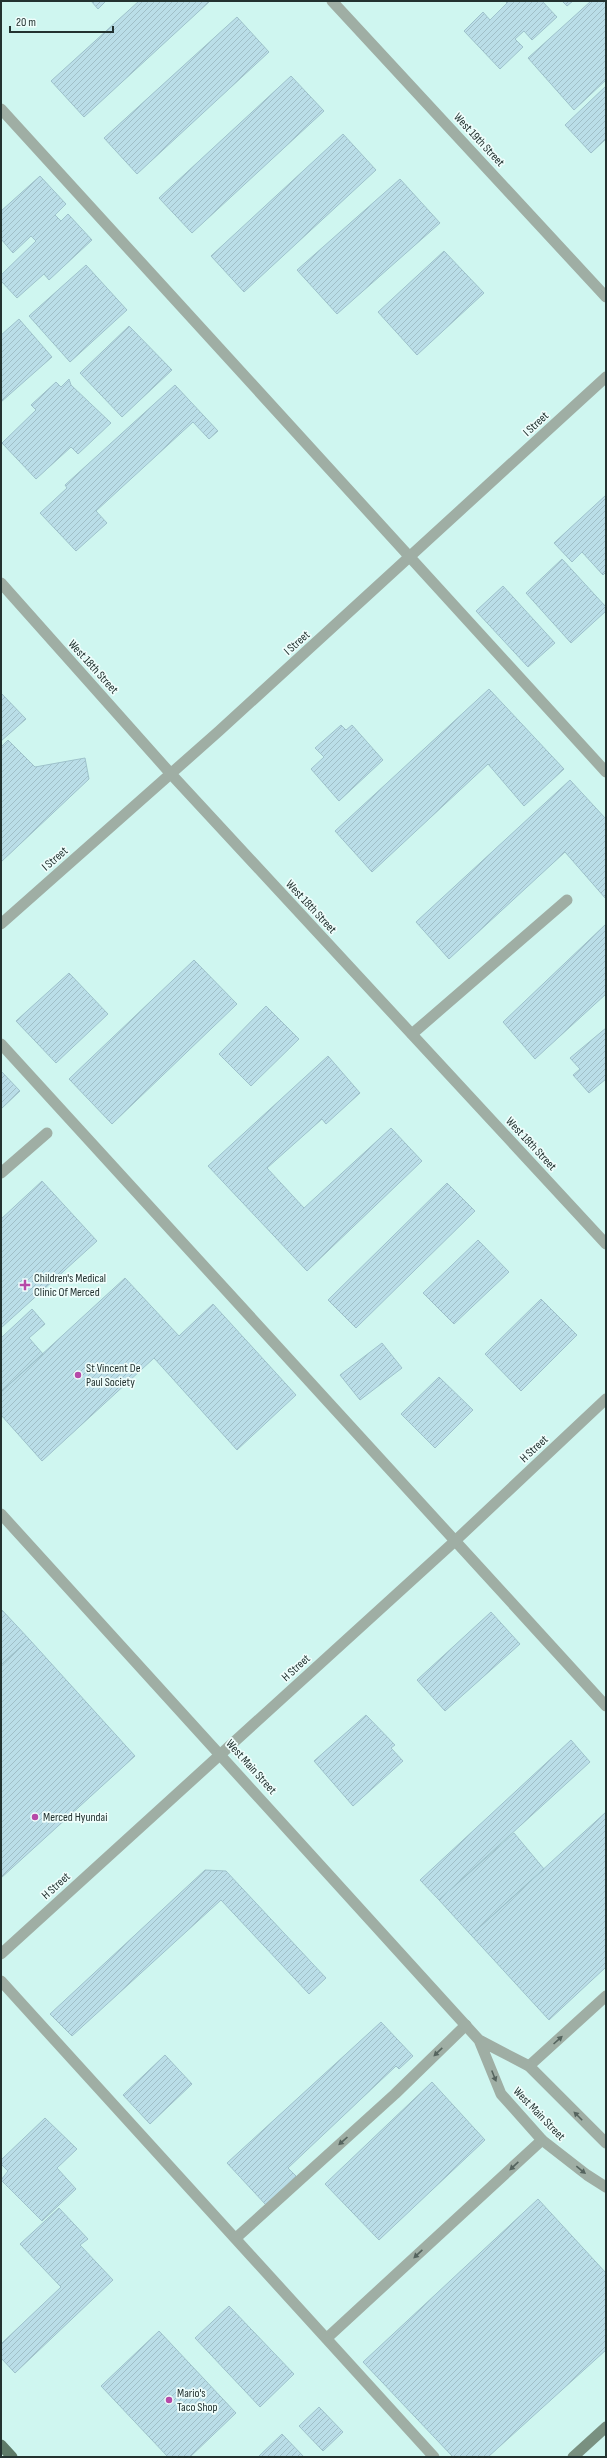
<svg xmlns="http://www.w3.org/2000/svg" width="607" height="2458" font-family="'Sofia Sans Condensed',sans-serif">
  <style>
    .building { fill: url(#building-hatch); stroke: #9ec2cb }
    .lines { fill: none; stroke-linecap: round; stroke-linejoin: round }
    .service { stroke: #9faea4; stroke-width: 11 }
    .minor { stroke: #9faea4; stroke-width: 11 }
    .tertiary { stroke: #9faea4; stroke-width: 11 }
    .secondary { stroke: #799080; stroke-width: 11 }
    .primary { stroke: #5e7a68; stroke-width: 11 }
    .oneway { fill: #55645e }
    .poi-dot { fill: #b649a8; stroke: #eefdfb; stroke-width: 1.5 }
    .labels { text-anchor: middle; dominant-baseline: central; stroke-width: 3.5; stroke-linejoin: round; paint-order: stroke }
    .street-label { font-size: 12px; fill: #233230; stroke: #eefdfb }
    .poi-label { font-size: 12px; fill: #233230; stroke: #eefdfb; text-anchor: start }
  </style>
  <defs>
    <pattern id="building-hatch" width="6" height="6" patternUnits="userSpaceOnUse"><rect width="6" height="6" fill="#badee8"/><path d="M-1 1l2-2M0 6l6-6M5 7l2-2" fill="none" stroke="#a0bfc7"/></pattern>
  </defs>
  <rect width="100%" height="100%" fill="#cff6f0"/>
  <!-- building -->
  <path class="building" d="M91,1H106L98,9Z
    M139,1H210L84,117L51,81Z
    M505,1H542L557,17L532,40L524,31L515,39L523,47L500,69L464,31L483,12L490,20L507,3Z
    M562,1H573L567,6Z
    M591,1H606V80L574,110L528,58Z
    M237,17L269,52L137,174L104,138Z
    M291,76L324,111L192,233L159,198Z
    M606,86V139L591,153L565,125Z
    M343,134L376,170L244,292L211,256Z
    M40,176L66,204L55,215L61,221L68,214L92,240L49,280L44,274L17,298L1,281V275L36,241L31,236L13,253L1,239V211Z
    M400,179L440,223L337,314L297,270Z
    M444,251L484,293L417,355L378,312Z
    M86,265L127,310L70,362L29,316Z
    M19,319L52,357L1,402V335Z
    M129,326L172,370L122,417L80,373Z
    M69,379L71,385L111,423L78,454L71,447L36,479L2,443L36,410L31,405L56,382L61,387Z
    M175,385L218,431L209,439L193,422L96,511L107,523L76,551L40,513L67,488L65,485Z
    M606,495V572L603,575L582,552L572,562L554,543Z
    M562,559L606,607V611L571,643L526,593Z
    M503,586L555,643L528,667L476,611Z
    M489,689L564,769L524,806L488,764L372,872L335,831Z
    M1,693L26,719L1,741Z
    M341,725L346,730L352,725L383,760L339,801L311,769L324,757L315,748Z
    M8,740L35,767L85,758L89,779L1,862V747Z
    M570,780L606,819V899L565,852L449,959L416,922Z
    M606,924V994L535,1059L503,1022Z
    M194,960L237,1004L112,1124L69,1079Z
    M69,973L108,1014L56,1063L16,1021Z
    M266,1006L299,1039L251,1086L219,1054Z
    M606,1028V1079L589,1093L573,1075L580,1069L570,1058Z
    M328,1056L360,1093L326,1124L322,1119L267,1168L304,1208L391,1128L422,1161L307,1271L208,1166Z
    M1,1071L20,1091L1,1109Z
    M42,1181L97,1241L1,1328V1219Z
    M447,1183L475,1211L356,1328L328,1300Z
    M478,1240L509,1272L454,1324L423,1293Z
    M125,1278L179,1336L213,1304L296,1395L237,1450L154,1358L42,1461L1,1415V1392Z
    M541,1299L577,1335L521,1391L485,1354Z
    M32,1309L45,1324L29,1338L43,1354L1,1392V1338Z
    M382,1343L402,1368L360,1400L340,1375Z
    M439,1377L473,1410L435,1448L401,1414Z
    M1,1609L29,1639L1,1665Z
    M491,1612L520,1644L445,1711L417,1680Z
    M29,1639L135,1756L1,1878V1665Z
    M366,1715L395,1745L391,1748L403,1761L353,1806L314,1761Z
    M571,1740L590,1762L439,1900L420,1880Z
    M606,1812V1967L549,2020L471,1935Z
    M514,1833L544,1869L471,1935L439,1900Z
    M205,1870L226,1871L326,1978L309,1994L221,1900L72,2036L50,2014Z
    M381,2022L413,2056L399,2069L396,2066L288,2168L296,2176L266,2205L227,2163Z
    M165,2055L192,2084L150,2124L123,2095Z
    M432,2082L485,2140L379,2240L325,2184Z
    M45,2118L77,2149L57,2168L76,2189L42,2221L1,2180L8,2171L1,2164V2160Z
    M538,2199L606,2273V2350L488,2457H453L363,2362Z
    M59,2208L88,2239L80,2245L113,2280L15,2373L1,2358V2344L61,2287L20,2244Z
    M229,2306L294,2374L260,2407L195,2338Z
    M159,2331L236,2413L190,2457H168L101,2386Z
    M319,2407L343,2432L323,2451L299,2426Z
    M282,2434L304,2457H258Z"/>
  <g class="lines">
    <!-- service -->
    <path class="service" d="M1,109L606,772
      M412,1034L567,900
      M1,1044L606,1706
      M1,1173L47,1133
      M1,1981L434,2457
      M529,2066L606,1996
      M236,2238L395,2094L466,2025
      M327,2338L542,2140"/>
    <!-- minor -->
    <path class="minor" d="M332,1L606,297
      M1,583L171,774L606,1244
      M1,924L219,731L606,377
      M1,1954L455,1541L606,1399"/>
    <!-- tertiary -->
    <path class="tertiary" d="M1,1514L479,2040L501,2094L542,2140L587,2175L606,2187
      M479,2040L529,2066L606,2143"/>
    <!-- secondary -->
    <path class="secondary" d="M573,2457L606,2427"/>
    <!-- primary -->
    <path class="primary" d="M1,2445L12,2457"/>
  </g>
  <!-- one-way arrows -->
  <defs><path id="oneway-solid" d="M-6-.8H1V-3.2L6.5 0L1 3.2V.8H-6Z"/></defs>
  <g class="oneway">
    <use href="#oneway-solid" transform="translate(558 2040) rotate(-42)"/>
    <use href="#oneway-solid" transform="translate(438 2052) rotate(136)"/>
    <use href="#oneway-solid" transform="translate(494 2076) rotate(68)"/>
    <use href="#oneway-solid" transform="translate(578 2116) rotate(-135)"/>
    <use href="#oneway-solid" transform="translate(343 2141) rotate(138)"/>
    <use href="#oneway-solid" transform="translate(514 2166) rotate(137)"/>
    <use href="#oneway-solid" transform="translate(581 2170) rotate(39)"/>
    <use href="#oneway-solid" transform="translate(418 2254) rotate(137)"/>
  </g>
  <!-- markers -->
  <g class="poi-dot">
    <path d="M23 1279h4v4h4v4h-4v4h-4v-4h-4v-4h4z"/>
    <circle cx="78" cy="1375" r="4"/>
    <circle cx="35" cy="1817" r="4"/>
    <circle cx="169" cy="2400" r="4"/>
  </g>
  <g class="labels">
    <!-- street labels -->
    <g class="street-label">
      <text transform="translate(479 140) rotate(47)">West 19th Street</text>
      <text transform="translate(536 424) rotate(-43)">I Street</text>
      <text transform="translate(297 643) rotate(-42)">I Street</text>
      <text transform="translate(93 667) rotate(48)">West 18th Street</text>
      <text transform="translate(55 859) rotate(-41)">I Street</text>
      <text transform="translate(311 907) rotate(47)">West 18th Street</text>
      <text transform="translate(531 1144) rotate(47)">West 18th Street</text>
      <text transform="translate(534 1449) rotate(-43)">H Street</text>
      <text transform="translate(296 1668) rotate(-42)">H Street</text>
      <text transform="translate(251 1767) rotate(48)">West Main Street</text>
      <text transform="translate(56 1886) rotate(-42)">H Street</text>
      <text transform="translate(539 2114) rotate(46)">West Main Street</text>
    </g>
    <!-- poi labels -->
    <g class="poi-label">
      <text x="34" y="1278">Children's Medical<tspan x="34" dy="14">Clinic Of Merced</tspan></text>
      <text x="86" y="1368">St Vincent De<tspan x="86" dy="14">Paul Society</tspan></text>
      <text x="43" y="1817">Merced Hyundai</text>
      <text x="177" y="2393">Mario's<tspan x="177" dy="14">Taco Shop</tspan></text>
    </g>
  </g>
  <!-- border -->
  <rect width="607" height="2458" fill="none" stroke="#233230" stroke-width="4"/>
  <!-- scale -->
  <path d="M10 26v6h103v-6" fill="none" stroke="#233230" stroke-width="2"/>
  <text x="16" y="26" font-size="12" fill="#233230" stroke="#eefdfb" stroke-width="3" paint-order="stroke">20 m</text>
</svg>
